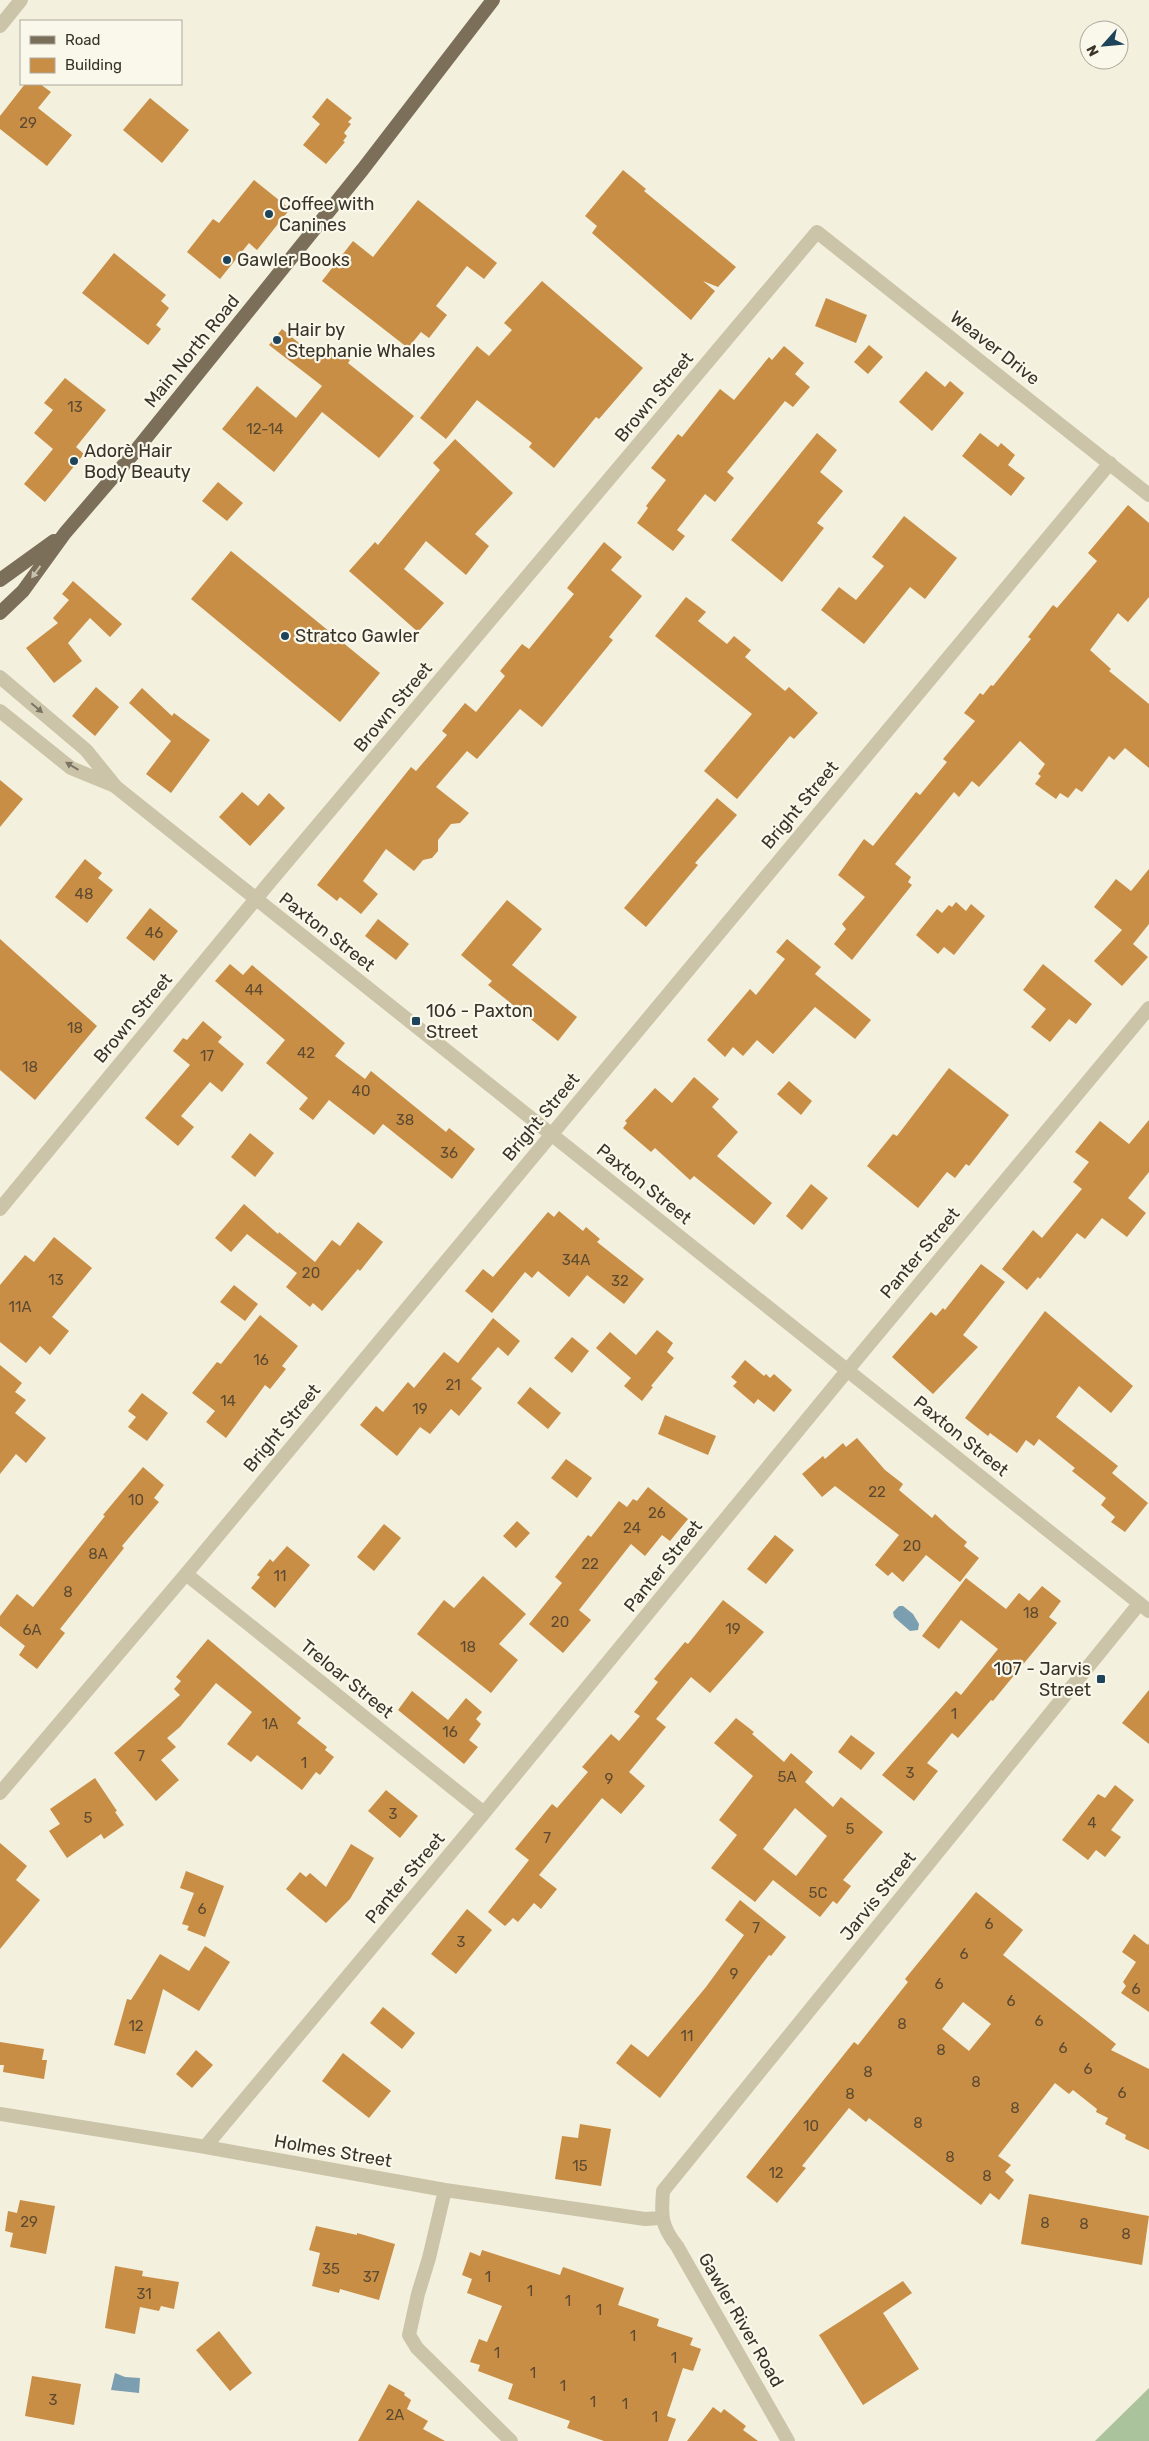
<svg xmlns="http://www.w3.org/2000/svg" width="1149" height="2441" font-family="Rubik,sans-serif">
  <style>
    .green { fill: #aac39d }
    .water { fill: #7c9eb1 }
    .building { fill: #c88e46; fill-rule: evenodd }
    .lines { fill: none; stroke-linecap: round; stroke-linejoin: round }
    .minor { stroke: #ccc4a9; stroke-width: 14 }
    .primary { stroke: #7b6f5a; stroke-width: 14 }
    .oneway { fill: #c7c1b0 }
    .oneway2 { fill: #7b7463 }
    .poi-dot { fill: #1d445b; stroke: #faf8ea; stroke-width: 2 }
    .labels { text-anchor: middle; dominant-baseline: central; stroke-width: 4.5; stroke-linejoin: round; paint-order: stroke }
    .number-label { font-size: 15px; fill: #5d4a30 }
    .poi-label { font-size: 18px; fill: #393329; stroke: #faf8ea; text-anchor: start }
    .street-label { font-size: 18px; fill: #393329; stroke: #faf8ea }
  </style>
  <rect width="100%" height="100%" fill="#f3f0dd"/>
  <!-- green -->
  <path class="green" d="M1149,2388V2441H1095Z"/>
  <!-- water -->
  <path class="water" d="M899,1606H903L913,1614L919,1624L918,1630L910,1631L894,1617L893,1612Z
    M115,2373L125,2377L140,2378L139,2393L111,2390Z"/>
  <!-- building -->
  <path class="building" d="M25,84H40L51,92L38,108L72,135L47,166L0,129V116Z
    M150,98L189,130L162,163L123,130Z
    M327,98L352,118L348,122L351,124L344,133L347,136L343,141L345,142L326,164L303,145L320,124L312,117Z
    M623,170L646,189L644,191L736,267L718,287L703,281L715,291L691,320L592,233L597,226L585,216Z
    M254,180L290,209L257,250L249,243L220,279L187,252L213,219L219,223Z
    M418,200L497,263L484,279L467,266L436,306L447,315L429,338L421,332L408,348L322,281L353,241L373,257Z
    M114,253L166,295L161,301L169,308L156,325L161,329L148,345L82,293Z
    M542,281L643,368L599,419L596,417L554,468L529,447L532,443L477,400L446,439L420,418L477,346L489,356L512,330L504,323Z
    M826,298L867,315L856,343L815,326Z
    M282,329L317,358L329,343L350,360L348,363L414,416L379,458L322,412L274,472L222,429L257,386L296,418L322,386L269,345Z
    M869,345L883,357L868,374L854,362Z
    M784,346L804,363L795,374L810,387L793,407L785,401L727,472L734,478L715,502L705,494L677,530L685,536L673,551L637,523L648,508L646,506L666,480L651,468L678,434L682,437L720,389L734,400L769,357L772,360Z
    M926,371L945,387L950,381L964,393L932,431L899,402Z
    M65,378L106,410L76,447L84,454L45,502L24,484L53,449L34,433L53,410L44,403Z
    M817,433L837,450L820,472L843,491L817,523L824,528L782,582L731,540Z
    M980,433L998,447L1001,443L1015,455L1008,465L1025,478L1011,496L962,456Z
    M455,439L513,493L475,534L489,546L466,575L426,541L404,569L444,603L418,632L349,571L375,542L378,545L440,470L433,463Z
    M218,482L243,503L227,521L202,501Z
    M1128,505L1149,523V597L1128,622L1118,613L1090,650L1111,669L1109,671L1149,704V768L1125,748L1114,760L1109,756L1082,792L1076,788L1068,798L1060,793L1056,799L1035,784L1041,776L1038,774L1045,764L1020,741L979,787L972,781L959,797L954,792L895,864L911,877L908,882L912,885L852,960L834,944L846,929L842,924L865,897L838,875L864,839L873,846L916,792L920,795L947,762L943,759L975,721L964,713L980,693L983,695L991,685L993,686L1031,639L1028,637L1053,605L1057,608L1097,561L1088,553Z
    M904,516L957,558L925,599L910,587L864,644L821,610L839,587L856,600L884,566L872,557Z
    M604,542L622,557L611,570L642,596L609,637L613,640L542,727L520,709L477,759L467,751L436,787L469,813L460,823L451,824L438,840V851L432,858L423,860L414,871L386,849L363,881L378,894L361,914L340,897L337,901L317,885L411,767L416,771L447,735L442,731L465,703L476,712L505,676L500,671L522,644L529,649L574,594L567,588Z
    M231,551L380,673L340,722L191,599Z
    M73,581L122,624L110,637L90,618L68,643L82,661L54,683L26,648L58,623L53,618L69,600L62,594Z
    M686,597L706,612L698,621L727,644L734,636L751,650L745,657L785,691L789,687L818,713L794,739L790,736L737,799L704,771L752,714L655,636Z
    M96,687L119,707L95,736L72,716Z
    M142,688L172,716L174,713L210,740L171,793L146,774L171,741L129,703Z
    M0,780L23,799L0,827Z
    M242,792L258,806L269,793L285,808L250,846L219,817Z
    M717,798L737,815L695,863L698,865L646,927L624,908Z
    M85,859L102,873L98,878L113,890L87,923L55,897Z
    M1149,869V924L1133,944L1148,957L1122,986L1094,961L1122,930L1094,907L1116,879L1131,891Z
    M507,900L542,929L512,965L577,1017L558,1041L488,985L492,981L461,955Z
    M956,902L966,911L971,904L985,916L954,955L944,947L938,954L916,935L937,909L942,913L949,905L952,907Z
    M150,908L178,931L154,961L126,938Z
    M378,919L409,944L396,960L365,936Z
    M0,939L97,1026L35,1100L0,1070Z
    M787,939L821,967L815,974L871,1020L855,1039L815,1007L773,1054L757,1040L743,1056L733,1047L725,1057L707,1040L750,989L756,995L785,959L776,952Z
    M230,964L243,975L252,965L345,1043L335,1056L365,1079L371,1071L446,1132L449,1128L475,1149L452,1179L383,1124L374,1135L329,1100L313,1120L299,1109L308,1098L266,1063L285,1040L215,981Z
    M1043,964L1092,1004L1076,1024L1069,1019L1050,1042L1031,1027L1046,1009L1023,990Z
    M203,1021L222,1037L218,1042L244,1064L222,1092L210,1082L181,1116L194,1127L178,1146L145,1118L190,1065L173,1051L183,1038L187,1040Z
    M949,1068L1009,1115L969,1166L966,1164L955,1178L947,1172L918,1208L867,1166L893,1134L897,1136Z
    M694,1077L719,1099L712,1107L738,1132L717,1156L772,1203L754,1225L694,1176L690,1180L655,1148L651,1152L623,1128L627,1123L625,1121L655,1088L672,1103Z
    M789,1081L812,1101L801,1115L777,1094Z
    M1149,1120V1172L1128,1198L1146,1213L1127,1237L1102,1218L1085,1239L1077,1233L1040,1279L1038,1277L1027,1290L1002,1269L1033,1230L1042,1238L1082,1189L1073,1182L1089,1162L1075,1152L1100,1121L1129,1144Z
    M250,1133L274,1153L255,1177L231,1157Z
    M811,1184L828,1198L802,1230L786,1216Z
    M244,1204L278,1234L279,1232L315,1262L332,1240L340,1246L358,1222L383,1242L360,1271L358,1269L322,1311L313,1303L310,1307L286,1287L297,1273L247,1234L231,1252L215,1238Z
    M559,1211L583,1231L586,1227L600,1239L597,1242L644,1279L624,1304L587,1275L569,1297L538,1271L532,1278L525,1272L492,1313L465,1291L483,1269L493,1277L548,1212L554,1217Z
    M54,1237L92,1268L52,1317L69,1331L50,1355L40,1346L26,1363L0,1342V1285L25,1255L34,1262Z
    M981,1264L1005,1282L963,1335L978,1347L933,1394L892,1357L931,1312L936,1316L943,1308L945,1310Z
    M234,1285L258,1304L245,1321L220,1302Z
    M1045,1311L1133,1386L1111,1413L1079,1386L1056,1417L1118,1466L1112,1473L1148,1503L1125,1532L1111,1522L1115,1517L1101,1505L1106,1498L1072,1471L1075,1468L1039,1439L1034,1446L1026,1440L1017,1453L990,1433L988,1436L965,1418Z
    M260,1315L298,1346L282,1366L286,1369L270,1389L265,1385L226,1438L206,1422L215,1411L192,1393L217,1362L221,1364Z
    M493,1318L520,1341L508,1356L498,1347L471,1379L482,1388L459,1416L451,1409L430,1434L420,1427L397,1456L360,1425L376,1406L383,1412L408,1382L414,1388L444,1352L458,1363Z
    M657,1330L673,1343L667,1352L674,1358L651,1386L653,1387L642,1401L624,1386L631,1378L596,1348L610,1332L636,1355Z
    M572,1337L589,1351L572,1373L554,1358Z
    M745,1360L764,1376L766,1374L770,1378L774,1374L792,1390L774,1412L758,1399L754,1404L733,1386L737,1382L731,1377Z
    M0,1365L22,1383L15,1392L26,1400L15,1413L46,1438L26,1463L16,1454L0,1474Z
    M530,1387L561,1413L548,1429L517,1403Z
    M142,1393L168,1413L147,1441L128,1427L136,1417L128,1411Z
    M665,1415L716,1436L708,1455L658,1434Z
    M857,1438L885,1470L903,1484L899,1490L932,1518L935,1514L949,1527L967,1542L964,1546L979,1558L960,1582L926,1555L903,1582L892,1572L888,1576L875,1565L899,1535L835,1486L822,1497L802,1474L823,1456L825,1459L843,1443L846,1447Z
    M566,1459L592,1478L577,1498L551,1478Z
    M143,1467L164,1485L154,1498L159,1502L122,1546L124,1548L60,1629L65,1633L37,1669L19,1655L25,1646L0,1626V1616L17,1594L33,1607L105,1516L103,1515Z
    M648,1487L688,1519L670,1541L662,1535L645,1556L631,1544L579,1610L591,1620L563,1653L529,1624L562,1583L555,1577L588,1535L591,1537L619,1501L627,1507L633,1499L637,1501Z
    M517,1521L530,1533L516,1548L503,1536Z
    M384,1524L401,1538L374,1571L357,1557Z
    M775,1535L794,1550L766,1584L747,1569Z
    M287,1546L310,1565L275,1608L251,1588L260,1577L257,1575L270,1559L273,1562Z
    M483,1576L526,1614L499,1644L518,1660L491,1693L417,1634L444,1600L454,1608Z
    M966,1578L1006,1609L1019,1593L1029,1601L1042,1586L1061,1601L1049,1617L1057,1623L993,1701L991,1700L958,1738L952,1733L927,1763L938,1771L914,1801L882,1775L956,1691L961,1695L998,1649L961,1620L939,1649L922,1636Z
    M723,1600L764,1632L710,1693L691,1677L656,1719L666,1727L629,1772L645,1786L621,1814L602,1798L539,1875L557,1889L541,1909L534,1903L518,1922L513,1918L505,1926L488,1912L529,1860L515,1849L552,1804L557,1808L588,1772L582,1767L611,1734L619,1741L640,1716L634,1712L658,1682L654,1679L685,1642L688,1644Z
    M208,1639L301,1718L297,1723L327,1747L325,1750L334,1757L320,1775L316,1772L302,1790L257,1755L251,1762L227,1744L252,1712L216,1683L180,1727L167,1738L176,1747L161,1760L179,1780L156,1801L114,1753L180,1695L174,1689L181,1681L176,1677Z
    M1149,1690V1744L1122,1723Z
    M412,1691L448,1720L466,1698L482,1712L476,1719L481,1724L469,1740L478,1747L464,1764L398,1710Z
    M736,1718L754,1732L752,1734L784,1762L791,1753L813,1772L805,1782L833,1807L841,1797L883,1832L843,1880L851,1886L837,1904L833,1901L820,1917L773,1880L755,1902L711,1868L737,1835L719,1820L753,1776L714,1743ZM795,1808L827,1836L796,1876L763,1849Z
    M851,1735L875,1753L861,1770L838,1752Z
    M95,1778L117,1811L115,1812L124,1825L104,1839L101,1834L67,1858L49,1831L60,1824L50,1809Z
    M1115,1785L1134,1800L1111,1830L1121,1837L1105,1857L1096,1850L1088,1860L1062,1840L1098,1794L1105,1798Z
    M386,1790L418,1816L400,1838L368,1811Z
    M0,1843L27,1866L16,1880L40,1900L0,1949Z
    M351,1844L374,1858L350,1899L326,1923L286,1889L300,1872L306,1877L310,1873L326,1887Z
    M186,1871L224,1886L205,1937L187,1930L189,1926L182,1924L194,1893L180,1888Z
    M976,1892L1023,1930L1003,1955L1116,2044L1111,2050L1149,2069V2150L1125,2139L1126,2135L1105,2124L1108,2118L1096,2112L1097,2109L1073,2090L1069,2094L1055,2083L998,2156L1011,2165L1005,2172L1014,2180L999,2200L990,2193L981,2205L869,2118L866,2122L849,2108L802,2166L806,2168L777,2203L746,2177L854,2042L858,2045L908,1982L905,1979ZM963,2002L991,2024L969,2051L942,2029Z
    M740,1900L786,1937L771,1956L769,1955L660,2098L616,2063L631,2044L648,2057L706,1987L744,1935L725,1920Z
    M467,1909L492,1930L456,1974L431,1954Z
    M1134,1934L1148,1945L1149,1943V2012L1121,1993L1126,1986L1123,1982L1136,1962L1122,1952Z
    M205,1946L230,1962L199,2011L163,1989L145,2054L114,2045L127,1999L131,2000L160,1954L189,1971Z
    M383,2007L415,2033L402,2049L370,2023Z
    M0,2042L44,2049L42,2060H47L44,2079L3,2072L4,2065H0Z
    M196,2050L213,2065L192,2088L176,2074Z
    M343,2053L391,2091L369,2118L322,2081Z
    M580,2124L611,2129L601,2186L555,2179L562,2136L578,2138Z
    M1029,2194L1149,2216L1142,2265L1021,2244Z
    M20,2200L55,2206L46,2254L10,2247L13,2233L5,2231L8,2211L17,2213Z
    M316,2226L357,2235V2233L395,2244L379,2300L340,2289L339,2293L312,2286L320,2253L309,2250Z
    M482,2250L560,2275L563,2267L624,2288L618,2305L659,2319L657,2326L693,2338L690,2345L701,2349L693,2371L683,2368L667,2416L676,2419L668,2441H604L567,2428L570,2421L508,2399L513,2384L478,2371L480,2365L470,2362L479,2339L487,2342L502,2306L467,2293L472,2279L462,2275L470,2252L480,2256Z
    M115,2266L143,2271L142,2276L179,2282L174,2309L161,2306L159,2311L140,2307L135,2334L105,2328Z
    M903,2281L912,2293L883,2313L919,2369L863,2405L819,2335Z
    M219,2331L252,2373L230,2391L196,2350Z
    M32,2376L81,2384L74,2425L25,2416Z
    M389,2384L405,2393L404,2395L411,2400L407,2409L428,2421L423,2429L445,2441H358Z
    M713,2407L721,2413L724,2409L746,2426L743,2430L758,2441H687Z"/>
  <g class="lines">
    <!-- minor -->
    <path class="minor" d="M0,26L21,0
      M0,677L86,750L116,787L1149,1611
      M0,711L71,768L115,786
      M0,1209L269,883L817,232L1149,495
      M186,1574L484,1813
      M0,1793L186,1574L1110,463
      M0,2114L200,2146L445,2190L645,2219L661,2218
      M205,2147L484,1813L860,1355L1149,1008
      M445,2190L429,2258L418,2294L409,2335L417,2348L511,2441
      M788,2441L677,2246C661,2226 661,2216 663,2191L1139,1604"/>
    <!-- primary -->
    <path class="primary" d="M0,580L54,541
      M0,613L23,591L65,533L133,454L363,169L493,0"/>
  </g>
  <!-- one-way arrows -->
  <defs><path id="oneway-solid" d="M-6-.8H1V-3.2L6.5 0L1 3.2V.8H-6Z" transform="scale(1.25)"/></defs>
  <use class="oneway" href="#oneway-solid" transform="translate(36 572) rotate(126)"/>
  <g class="oneway2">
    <use href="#oneway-solid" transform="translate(37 708) rotate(40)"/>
    <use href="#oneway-solid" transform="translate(72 766) rotate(-149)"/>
  </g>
  <!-- markers -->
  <g class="poi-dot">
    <circle cx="269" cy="214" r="5"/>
    <circle cx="227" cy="260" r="5"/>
    <circle cx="277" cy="340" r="5"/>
    <circle cx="74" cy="461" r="5"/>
    <circle cx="285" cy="636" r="5"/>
    <rect x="411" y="1016" width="10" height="10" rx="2.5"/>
    <rect x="1096" y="1674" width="10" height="10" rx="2.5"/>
  </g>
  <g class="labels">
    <!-- number labels -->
    <g class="number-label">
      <text x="28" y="123">29</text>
      <text x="75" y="407">13</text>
      <text x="265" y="429">12-14</text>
      <text x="84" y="894">48</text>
      <text x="154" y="933">46</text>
      <text x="254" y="990">44</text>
      <text x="75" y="1028">18</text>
      <text x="306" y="1053">42</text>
      <text x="207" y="1056">17</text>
      <text x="30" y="1067">18</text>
      <text x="361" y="1091">40</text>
      <text x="405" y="1120">38</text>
      <text x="449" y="1153">36</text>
      <text x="576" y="1260">34A</text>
      <text x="311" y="1273">20</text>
      <text x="56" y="1280">13</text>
      <text x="620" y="1281">32</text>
      <text x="20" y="1307">11A</text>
      <text x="261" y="1360">16</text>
      <text x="453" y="1385">21</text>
      <text x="228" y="1401">14</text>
      <text x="420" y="1409">19</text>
      <text x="877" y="1492">22</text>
      <text x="136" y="1500">10</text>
      <text x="657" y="1513">26</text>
      <text x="632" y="1528">24</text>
      <text x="912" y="1546">20</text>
      <text x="98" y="1554">8A</text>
      <text x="590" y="1564">22</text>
      <text x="280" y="1576">11</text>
      <text x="68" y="1592">8</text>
      <text x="1031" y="1613">18</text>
      <text x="560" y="1622">20</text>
      <text x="733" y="1629">19</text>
      <text x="32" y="1630">6A</text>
      <text x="468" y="1647">18</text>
      <text x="954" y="1714">1</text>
      <text x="270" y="1724">1A</text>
      <text x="450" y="1732">16</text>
      <text x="141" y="1756">7</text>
      <text x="304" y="1763">1</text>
      <text x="910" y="1773">3</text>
      <text x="787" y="1777">5A</text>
      <text x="609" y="1779">9</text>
      <text x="393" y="1814">3</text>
      <text x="88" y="1818">5</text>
      <text x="1092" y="1823">4</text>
      <text x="850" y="1829">5</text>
      <text x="547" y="1838">7</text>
      <text x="818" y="1893">5C</text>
      <text x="202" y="1909">6</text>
      <text x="989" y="1924">6</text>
      <text x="756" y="1928">7</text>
      <text x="461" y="1942">3</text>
      <text x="964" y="1954">6</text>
      <text x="734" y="1974">9</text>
      <text x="939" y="1984">6</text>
      <text x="1136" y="1989">6</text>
      <text x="1011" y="2001">6</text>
      <text x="1039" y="2021">6</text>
      <text x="902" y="2024">8</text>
      <text x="136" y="2026">12</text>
      <text x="687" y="2036">11</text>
      <text x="1063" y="2048">6</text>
      <text x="941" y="2050">8</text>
      <text x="1088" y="2069">6</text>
      <text x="868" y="2072">8</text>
      <text x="976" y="2082">8</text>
      <text x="1122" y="2093">6</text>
      <text x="850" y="2094">8</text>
      <text x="1015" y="2108">8</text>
      <text x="918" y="2123">8</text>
      <text x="811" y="2126">10</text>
      <text x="950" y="2157">8</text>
      <text x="580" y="2166">15</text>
      <text x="776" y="2173">12</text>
      <text x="987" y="2176">8</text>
      <text x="29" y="2222">29</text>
      <text x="1045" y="2223">8</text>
      <text x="1084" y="2224">8</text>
      <text x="1126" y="2234">8</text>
      <text x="331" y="2269">35</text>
      <text x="371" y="2277">37</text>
      <text x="488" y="2277">1</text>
      <text x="530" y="2291">1</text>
      <text x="144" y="2294">31</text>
      <text x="568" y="2301">1</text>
      <text x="599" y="2310">1</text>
      <text x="633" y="2336">1</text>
      <text x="497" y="2353">1</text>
      <text x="674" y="2358">1</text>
      <text x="533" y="2373">1</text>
      <text x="563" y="2386">1</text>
      <text x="53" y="2400">3</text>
      <text x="593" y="2402">1</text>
      <text x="625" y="2404">1</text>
      <text x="395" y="2415">2A</text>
      <text x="655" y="2417">1</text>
    </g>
    <!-- poi labels -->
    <g class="poi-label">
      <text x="279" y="204">Coffee with<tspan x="279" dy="21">Canines</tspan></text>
      <text x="237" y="260">Gawler Books</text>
      <text x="287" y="330">Hair by<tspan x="287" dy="21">Stephanie Whales</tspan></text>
      <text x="84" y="451">Adorè Hair<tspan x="84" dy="21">Body Beauty</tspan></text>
      <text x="295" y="636">Stratco Gawler</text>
      <text x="426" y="1011">106 - Paxton<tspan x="426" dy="21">Street</tspan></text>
      <text x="1091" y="1669" text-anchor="end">107 - Jarvis<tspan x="1091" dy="21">Street</tspan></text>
    </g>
    <!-- street labels -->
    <g class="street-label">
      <text transform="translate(995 348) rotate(38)">Weaver Drive</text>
      <text transform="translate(192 351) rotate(-51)">Main North Road</text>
      <text transform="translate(654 397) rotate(-50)">Brown Street</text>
      <text transform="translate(393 707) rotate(-50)">Brown Street</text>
      <text transform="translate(800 805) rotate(-50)">Bright Street</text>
      <text transform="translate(327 932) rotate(38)">Paxton Street</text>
      <text transform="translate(133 1018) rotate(-50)">Brown Street</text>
      <text transform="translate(541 1117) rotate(-50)">Bright Street</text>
      <text transform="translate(644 1184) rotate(39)">Paxton Street</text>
      <text transform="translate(920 1253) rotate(-50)">Panter Street</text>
      <text transform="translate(282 1428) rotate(-50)">Bright Street</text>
      <text transform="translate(961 1436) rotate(39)">Paxton Street</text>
      <text transform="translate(663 1566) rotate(-51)">Panter Street</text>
      <text transform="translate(347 1679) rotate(39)">Treloar Street</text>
      <text transform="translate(405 1878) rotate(-50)">Panter Street</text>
      <text transform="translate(878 1896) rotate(-51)">Jarvis Street</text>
      <text transform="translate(333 2151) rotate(10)">Holmes Street</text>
      <text transform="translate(741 2320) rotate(60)">Gawler River Road</text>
    </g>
  </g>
  <!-- legend -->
  <rect x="20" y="20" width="162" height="65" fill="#faf8ea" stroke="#ada99d"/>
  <rect x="30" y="36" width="25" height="8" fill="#7b6f5a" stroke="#ada99d"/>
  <text x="65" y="45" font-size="15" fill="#393329">Road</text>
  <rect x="30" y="58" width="25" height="15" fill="#c88e46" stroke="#ada99d"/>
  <text x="65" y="70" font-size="15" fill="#393329">Building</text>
  <!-- north arrow -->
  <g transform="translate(1104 45) rotate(243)"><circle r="24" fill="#faf8ea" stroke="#ada99d"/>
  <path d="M0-4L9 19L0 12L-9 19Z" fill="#1d445b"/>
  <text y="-8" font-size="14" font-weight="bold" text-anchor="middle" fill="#393329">N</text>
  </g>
</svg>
